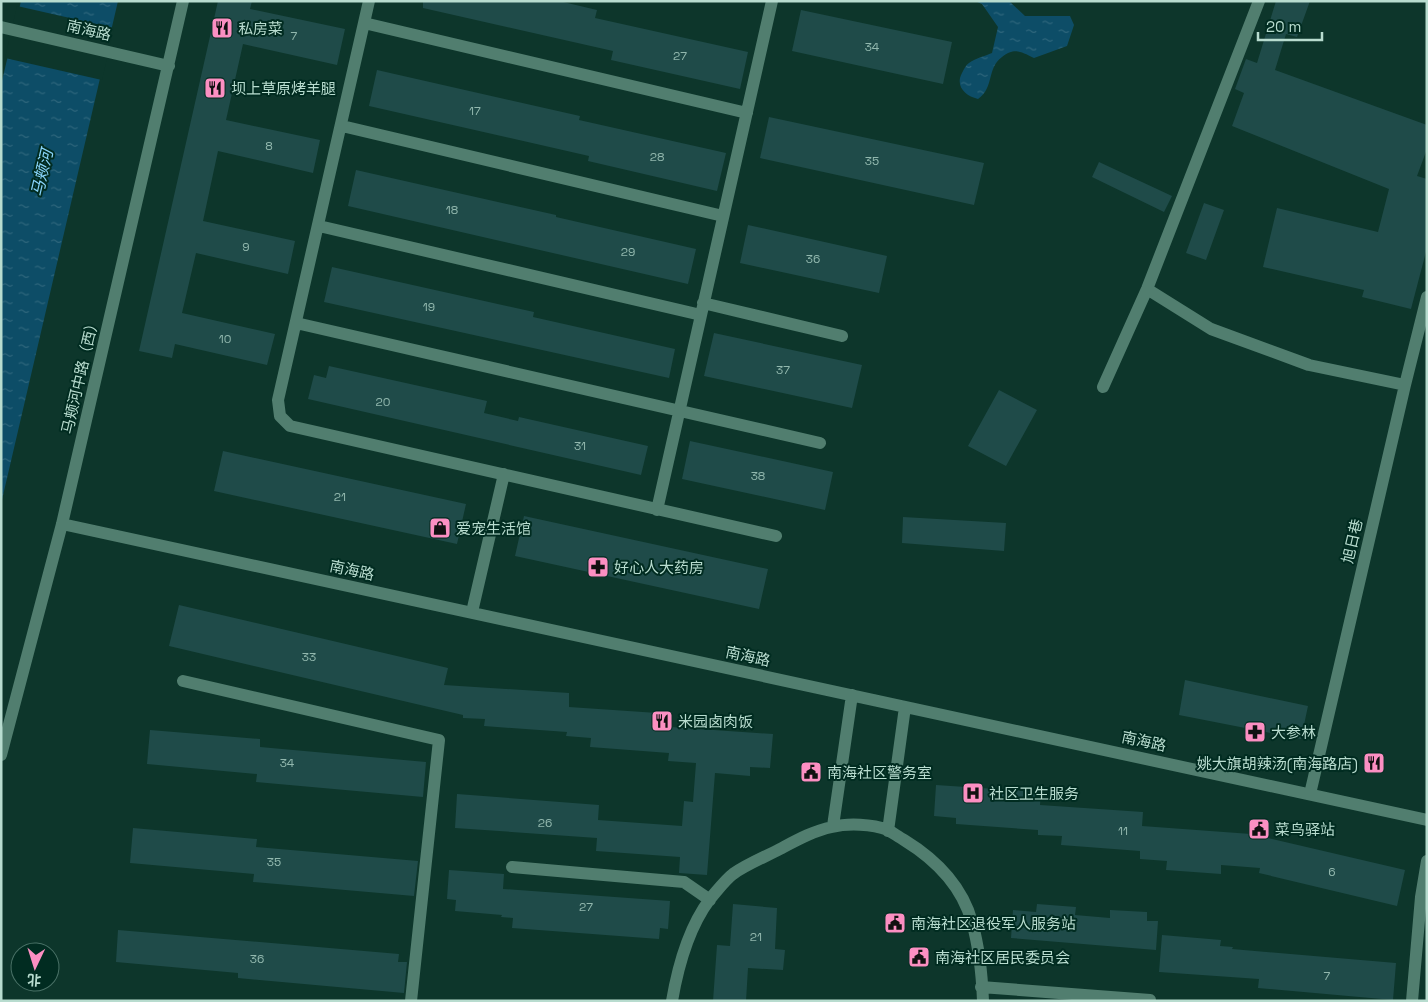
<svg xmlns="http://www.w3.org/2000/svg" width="1428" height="1002" font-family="'Space Grotesk','Noto Sans SC',sans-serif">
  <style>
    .water { fill: url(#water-ripples) }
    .pier { fill: #0d362b }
    .building { fill: #1f4b49 }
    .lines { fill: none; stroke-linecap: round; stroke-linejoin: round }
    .minor { stroke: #517e6f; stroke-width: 12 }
    .labels { text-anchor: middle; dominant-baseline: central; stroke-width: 4; stroke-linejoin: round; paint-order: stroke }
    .number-label { font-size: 12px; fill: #92b8ae }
    .poi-label { font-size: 15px; fill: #b8dccf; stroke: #012c21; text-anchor: start }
    .street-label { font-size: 15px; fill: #b8dccf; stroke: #012c21 }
    .water-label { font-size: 16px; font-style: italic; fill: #89d5fb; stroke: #012c21 }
  </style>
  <defs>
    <pattern id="water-ripples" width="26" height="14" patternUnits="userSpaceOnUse" patternTransform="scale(1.25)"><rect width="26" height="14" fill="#0d4d67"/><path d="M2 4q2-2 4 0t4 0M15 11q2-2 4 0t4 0" fill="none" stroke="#2e667c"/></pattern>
  </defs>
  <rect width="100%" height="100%" fill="#0d362b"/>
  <!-- water -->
  <path class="water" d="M21,1H118L1,504V85Z
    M975,1H1009L1025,16H1070L1074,25L1067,46L1034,58C1021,52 1015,47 1002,57C986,69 995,87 978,99C965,96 955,86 962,73C964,69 966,65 969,63C976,58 985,56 992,53L998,27L982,4Z"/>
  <!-- pier -->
  <path class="pier" d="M17,6L114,28L102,80L5,58Z"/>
  <!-- building -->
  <path class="building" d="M218,1H252L250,9L345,29L337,65L243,44L226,120L320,140L313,173L218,151L203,221L295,241L288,274L196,253L182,313L275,334L267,365L175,344L172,358L139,351Z
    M423,1H559L597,10L595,18L748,52L740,89L611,60L613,51L423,8Z
    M1276,1H1310L1297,37L1286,34L1275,70L1427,125V149L1417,176L1427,179V248L1411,309L1362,297L1364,290L1263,267L1277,208L1378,232L1389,189L1232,126L1244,93L1235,89L1246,59L1257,63Z
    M801,10L952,42L943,84L792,51Z
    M377,70L580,116L579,120L726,153L717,191L588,161L589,156L369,106Z
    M769,117L984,163L974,205L760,158Z
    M1099,162L1172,196L1164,212L1092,177Z
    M356,170L556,215V217L696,249L688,284L348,206Z
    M1204,203L1224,210L1206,260L1186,253Z
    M748,225L887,256L879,293L740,263Z
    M332,267L534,312L533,317L675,349L669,378L324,302Z
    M714,333L862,365L852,408L704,376Z
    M329,366L487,401L484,413L518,421L519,417L648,446L641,475L308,399L314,375L326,378Z
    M999,390L1037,410L1006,466L968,446Z
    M690,441L833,472L825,510L682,479Z
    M223,451L466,504L457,544L214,491Z
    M524,516L768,569L759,609L515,556Z
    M903,517L1006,523L1004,551L902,543Z
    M179,605L448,668L444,685L569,693V707L672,714L671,727L773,734L770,768L750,767V776L715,773L707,875L679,873L680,857L596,851L597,838L455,828L457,794L599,805L598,820L682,826L684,801L693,802L696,763L668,761L669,753L590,747L591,738L566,736L567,732L484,726L485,719L463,718V715L169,646Z
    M1185,680L1308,706L1301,739L1179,715Z
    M150,730L260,739V747L426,762L423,797L256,782L257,774L147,764Z
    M936,785L1041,792L1040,805L1143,812L1142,826L1251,834L1405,870L1397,906L1259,873L1260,868L1221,865V874L1166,870L1167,861L1140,859V851L1061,845L1062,836L1038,835V830L956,824V818L934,816Z
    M133,828L257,839L256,847L418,861L414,896L253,882L254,874L130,863Z
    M449,870L504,874L503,889L670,901L668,929L660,928L659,939L512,928L513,918L501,917L502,915L455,911L456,900L447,899Z
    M733,904L777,908L775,949L785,950L783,970L748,968L746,1001H713L717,945L730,946Z
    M1037,904L1076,907L1075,915L1110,918V910L1147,912V921H1158L1156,950L1011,938L1013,910L1036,912Z
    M118,930L399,954L398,962H407L404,993L238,978V973L116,962Z
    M1162,935L1221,940L1220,946L1233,947L1232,949L1396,963L1393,1000L1258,988L1259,979L1159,972Z"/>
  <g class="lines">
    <!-- minor -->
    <path class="minor" d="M369,1L278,400L280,416L290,426L776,536
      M364,23L747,113
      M1,27L169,66
      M342,126L723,216
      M319,226L701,315
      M1147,289L1211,329L1309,365L1405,385
      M703,303L842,336
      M296,323L820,443
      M1103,387L1147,289L1259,1
      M657,510L772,1
      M62,524L1427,820
      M472,612L504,474
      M183,681L439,740L411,1001
      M1,755L62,524L183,1
      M1310,794L1405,385L1427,297
      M833,826L852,695
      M888,831L905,707
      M512,867L684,882L710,900
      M981,987L1150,1000
      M672,1001C678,966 689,927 710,899C717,891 725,880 733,874C747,864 765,857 780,849C797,840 813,831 832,827C848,823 872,824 888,830C893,833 899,837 904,840C935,859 962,886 972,922C979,947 982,975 983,1001
      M1412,1001L1421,897L1427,861"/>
  </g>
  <!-- icons -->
  <defs>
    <g id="restaurant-square" transform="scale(1.125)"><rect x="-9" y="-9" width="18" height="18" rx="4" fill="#fc8fc2" stroke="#012c21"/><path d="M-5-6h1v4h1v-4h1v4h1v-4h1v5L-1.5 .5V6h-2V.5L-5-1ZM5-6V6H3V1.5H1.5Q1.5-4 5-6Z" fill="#111"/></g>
    <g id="shop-square" transform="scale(1.125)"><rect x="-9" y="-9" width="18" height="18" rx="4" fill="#fc8fc2" stroke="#012c21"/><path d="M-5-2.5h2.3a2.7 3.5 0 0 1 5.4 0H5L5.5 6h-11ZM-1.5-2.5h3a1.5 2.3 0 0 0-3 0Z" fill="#111"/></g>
    <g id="pharmacy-square" transform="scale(1.125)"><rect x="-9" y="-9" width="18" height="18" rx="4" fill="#fc8fc2" stroke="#012c21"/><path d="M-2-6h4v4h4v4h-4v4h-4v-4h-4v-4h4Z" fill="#111"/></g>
    <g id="civic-square" transform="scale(1.125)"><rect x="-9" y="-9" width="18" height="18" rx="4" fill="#fc8fc2" stroke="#012c21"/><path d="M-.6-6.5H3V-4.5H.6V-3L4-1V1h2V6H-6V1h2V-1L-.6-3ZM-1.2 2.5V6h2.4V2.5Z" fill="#111"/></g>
    <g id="hospital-square" transform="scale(1.125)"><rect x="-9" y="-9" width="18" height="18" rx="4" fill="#fc8fc2" stroke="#012c21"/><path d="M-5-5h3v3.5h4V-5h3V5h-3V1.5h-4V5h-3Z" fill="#111"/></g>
  </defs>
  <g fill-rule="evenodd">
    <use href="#restaurant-square" x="222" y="28"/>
    <use href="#restaurant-square" x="215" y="88"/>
    <use href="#shop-square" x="440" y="528"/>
    <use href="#pharmacy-square" x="598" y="567"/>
    <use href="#restaurant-square" x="662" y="721"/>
    <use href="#pharmacy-square" x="1255" y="732"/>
    <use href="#restaurant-square" x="1374" y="763"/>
    <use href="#civic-square" x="811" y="772"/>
    <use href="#hospital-square" x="973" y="793"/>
    <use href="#civic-square" x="1259" y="829"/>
    <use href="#civic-square" x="895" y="923"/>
    <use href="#civic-square" x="919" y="957"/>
  </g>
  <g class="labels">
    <!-- number labels -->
    <g class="number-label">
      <text x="294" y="36">7</text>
      <text x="872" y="47">34</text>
      <text x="680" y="56">27</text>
      <text x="475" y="111">17</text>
      <text x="269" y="146">8</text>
      <text x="657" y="157">28</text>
      <text x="872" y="161">35</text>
      <text x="452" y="210">18</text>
      <text x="246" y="247">9</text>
      <text x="628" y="252">29</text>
      <text x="813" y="259">36</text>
      <text x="429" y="307">19</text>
      <text x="225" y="339">10</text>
      <text x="783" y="370">37</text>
      <text x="383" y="402">20</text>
      <text x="580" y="446">31</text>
      <text x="758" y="476">38</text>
      <text x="340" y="497">21</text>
      <text x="309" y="657">33</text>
      <text x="287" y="763">34</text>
      <text x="545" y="823">26</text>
      <text x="1123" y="831">11</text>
      <text x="274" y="862">35</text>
      <text x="1332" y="872">6</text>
      <text x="586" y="907">27</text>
      <text x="756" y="937">21</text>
      <text x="257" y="959">36</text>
      <text x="1327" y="976">7</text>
    </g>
    <!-- poi labels -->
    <g class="poi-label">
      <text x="238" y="28">私房菜</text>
      <text x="231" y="88">坝上草原烤羊腿</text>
      <text x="456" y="528">爱宠生活馆</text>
      <text x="614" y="567">好心人大药房</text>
      <text x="678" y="721">米园卤肉饭</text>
      <text x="1271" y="732">大参林</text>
      <text x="1358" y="763" text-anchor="end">姚大旗胡辣汤(南海路店)</text>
      <text x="827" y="772">南海社区警务室</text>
      <text x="989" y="793">社区卫生服务</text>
      <text x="1275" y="829">菜鸟驿站</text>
      <text x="911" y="923">南海社区退役军人服务站</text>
      <text x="935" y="957">南海社区居民委员会</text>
    </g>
    <!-- street labels -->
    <g class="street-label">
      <text transform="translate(89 30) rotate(13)">南海路</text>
      <text transform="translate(80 375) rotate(-77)">马颊河中路（西）</text>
      <text transform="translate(1352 541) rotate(-77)">旭日巷</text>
      <text transform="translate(352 570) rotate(12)">南海路</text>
      <text transform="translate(748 656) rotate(12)">南海路</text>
      <text transform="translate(1144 741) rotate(12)">南海路</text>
    </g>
    <!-- water labels -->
    <g class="water-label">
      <text transform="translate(42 173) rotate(-77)">马颊河</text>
    </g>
  </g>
  <!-- border -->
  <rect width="1428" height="1002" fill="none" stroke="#b8dccf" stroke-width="5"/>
  <!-- north arrow -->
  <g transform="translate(35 967) rotate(184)"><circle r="24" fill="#012c21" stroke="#4a7267"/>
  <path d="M0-4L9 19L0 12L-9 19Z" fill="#fc8fc2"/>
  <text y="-8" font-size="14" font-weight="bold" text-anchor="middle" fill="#b8dccf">北</text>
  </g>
  <!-- scale -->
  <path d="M1258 32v8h64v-8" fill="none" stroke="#b8dccf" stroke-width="2.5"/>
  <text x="1266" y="32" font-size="15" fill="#b8dccf" stroke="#012c21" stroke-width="4" paint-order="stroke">20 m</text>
</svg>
